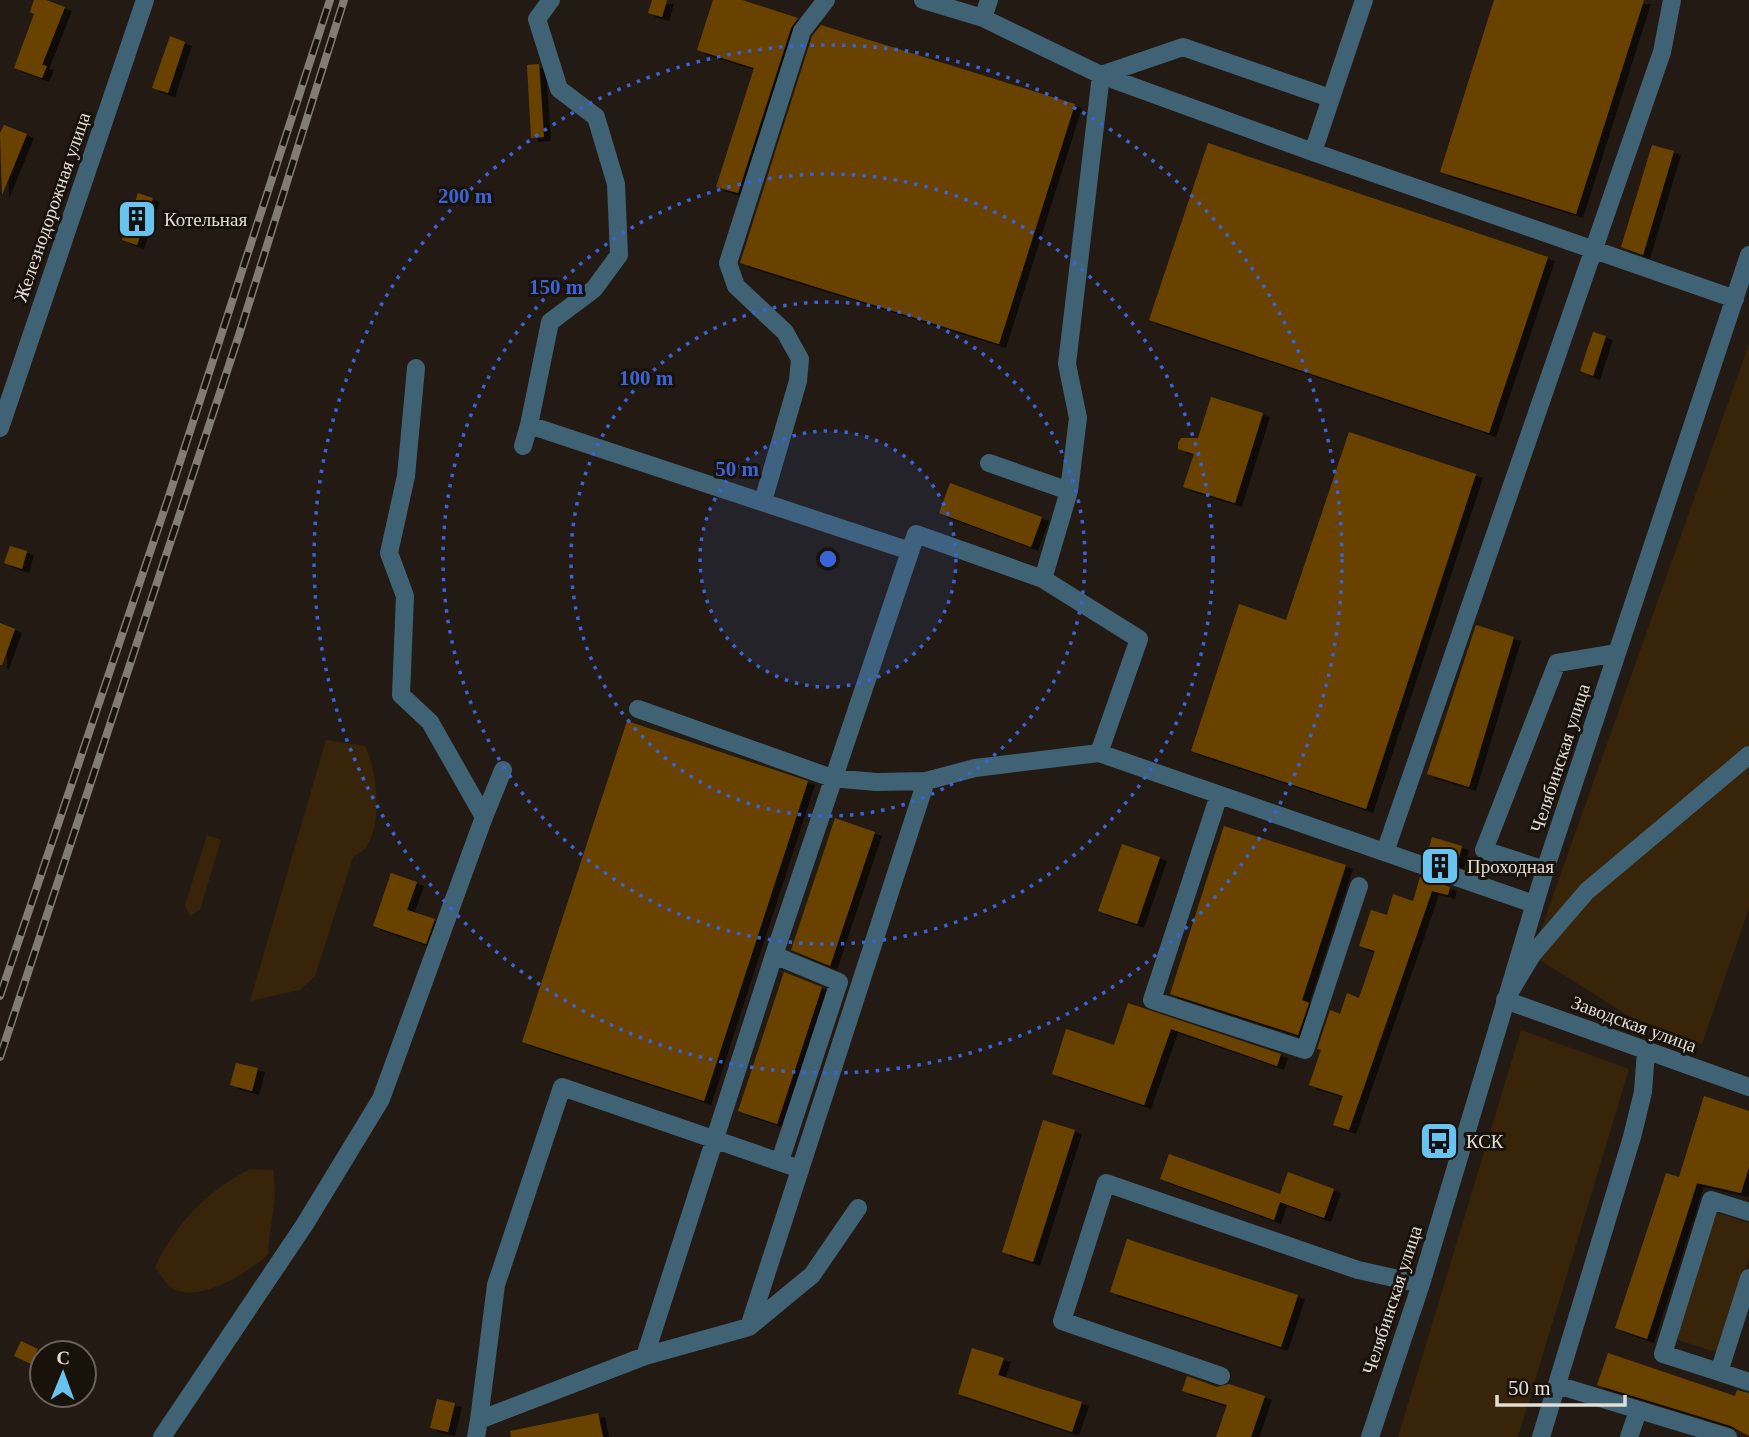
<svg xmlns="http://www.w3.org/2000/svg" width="1749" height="1437" font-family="Georgia,serif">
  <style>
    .green { fill: #382409 }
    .building { fill: #6a4303; filter: url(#shadow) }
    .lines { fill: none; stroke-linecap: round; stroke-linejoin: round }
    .minor { stroke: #406275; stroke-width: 18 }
    .rail-casing { stroke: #837c75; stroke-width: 8 }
    .rail { stroke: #19120a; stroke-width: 5; stroke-dasharray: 16; stroke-linecap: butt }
    .ring { fill: none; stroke: #3b63d8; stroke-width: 3.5; stroke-dasharray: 3.5 7 }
    .labels { text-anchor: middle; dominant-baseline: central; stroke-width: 6; stroke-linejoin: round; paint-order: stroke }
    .street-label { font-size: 19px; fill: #e2ddd7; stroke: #19120a }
    .poi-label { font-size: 19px; fill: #e2ddd7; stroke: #19120a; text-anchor: start }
    .centre { fill: #3b63d8; stroke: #19120a; stroke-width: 3.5 }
    .ring-label { font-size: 21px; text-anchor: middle; font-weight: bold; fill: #3b63d8; stroke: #19120a; stroke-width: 6; stroke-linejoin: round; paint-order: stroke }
  </style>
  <defs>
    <filter id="shadow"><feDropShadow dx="7" dy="4" stdDeviation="0" flood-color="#0009"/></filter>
  </defs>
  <rect width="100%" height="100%" fill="#231b13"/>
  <!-- green -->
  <path class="green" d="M1749,344V908L1702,1044L1632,1018L1532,955Z
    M326,740L365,746C377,770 383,824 366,847C364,851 357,854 353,857L315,976L300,990L250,1001Z
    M207,835L221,840L200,910L190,916L185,905Z
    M1521,1030L1629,1069L1518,1437H1398Z
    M250,1169L273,1170C279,1199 269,1225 268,1254C250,1272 200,1303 173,1289C166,1285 160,1273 155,1267C176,1223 207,1191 250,1169Z
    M1715,1212L1749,1223V1258L1719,1353L1675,1339Z"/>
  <!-- building -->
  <path class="building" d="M34,0H46L65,7L42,65L47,66L42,78L14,68L34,14L30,12Z
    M652,0H667L662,17L648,13Z
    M713,0H742L798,18L791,28L738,193L716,187L754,68L697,50Z
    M1494,0H1644L1576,214L1440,172Z
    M821,25L1075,104L999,344L740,263L812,36Z
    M170,36L185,42L168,93L152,88Z
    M539,64L544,137L531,138L527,65Z
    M4,125L27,134L2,195L0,133Z
    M1208,143L1548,257L1489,433L1149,320Z
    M1652,145L1674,151L1643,255L1621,247Z
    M138,193L153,198L137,245L122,240Z
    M1593,332L1606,336L1593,376L1580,371Z
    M1211,397L1263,413L1235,503L1183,487L1194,454L1178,449V443L1181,438H1198Z
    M1349,432L1476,474L1366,809L1191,751L1239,604L1286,620Z
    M950,483L1042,517L1031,547L939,513Z
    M10,546L27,551L22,569L4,563Z
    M0,623L15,629L2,665H0Z
    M1476,625L1514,637L1469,787L1427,774Z
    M627,721L808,781L704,1101L522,1042Z
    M835,818L875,832L830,966L791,950Z
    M1224,826L1346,865L1302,1000L1309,1003L1298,1035L1170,994Z
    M1432,837L1462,846L1457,865L1427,855Z
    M1122,844L1160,857L1137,924L1098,911Z
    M391,873L417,882L407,910L435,919L426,944L373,926Z
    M1420,877L1450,887L1448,895L1432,891L1349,1130L1333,1125L1343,1096L1309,1085L1321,1050L1317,1049L1330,1010L1340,1014L1347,993L1359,998L1375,951L1359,946L1371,910L1387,915L1393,894L1413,901Z
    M784,972L822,987L777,1124L738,1111Z
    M1128,1003L1281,1054L1277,1066L1171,1029L1144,1105L1052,1074L1066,1029L1114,1045Z
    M236,1063L258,1068L252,1091L230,1085Z
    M1704,1096L1749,1111V1167L1741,1193L1697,1183L1647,1339L1615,1328L1666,1173L1679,1177Z
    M1043,1120L1075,1130L1033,1262L1002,1252Z
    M1169,1154L1280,1194L1288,1172L1334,1189L1324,1218L1280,1202L1274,1220L1160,1179Z
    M1127,1239L1298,1295L1281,1347L1110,1292Z
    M21,1341L38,1349L31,1364L14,1356Z
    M972,1348L1004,1358L998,1375L1082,1402L1072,1432L958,1394Z
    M1608,1353L1735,1396L1737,1390L1749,1393V1436L1731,1426L1597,1385Z
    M1187,1376L1217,1387L1229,1384L1265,1396L1251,1437H1216L1227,1405L1182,1391Z
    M437,1399L455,1403L448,1432L430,1428Z
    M598,1413L603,1437H511L510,1431Z"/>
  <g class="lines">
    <!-- minor -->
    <path class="minor" d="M923,0L983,18L1101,75L1313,152L1735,299
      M983,18L989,0
      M1313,152L1364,0
      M416,368L406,476L389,553L405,596L401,695L430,722L484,817L503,770
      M529,425L550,322L594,289L619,255L616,184L596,117L559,89L537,19L551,0
      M0,428L145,0
      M523,446L529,425L910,551
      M989,463L1069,491
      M763,501L798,381L800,359L785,332L736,286L728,263L802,31L826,0
      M1043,579L1069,491L1078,418L1067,364L1101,75L1183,47L1330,98
      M638,709L832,778L876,782L926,781L975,768L1099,753
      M1749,755L1587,891L1532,955L1505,1000L1749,1087
      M1219,795L1152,1000L1305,1050L1359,886
      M1385,852L1662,52L1672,0
      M1545,870L1484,850L1557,663L1617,653
      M774,955L839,982L780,1161
      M1749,1212L1711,1200L1663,1354L1719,1372L1749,1278
      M749,1327L926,781
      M645,1356L749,1327L812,1275L858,1208
      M1719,1372L1749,1382
      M1221,1376L1062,1321L1106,1183L1358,1270L1421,1284
      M1557,1385L1728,1437
      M479,1420L496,1285L562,1087L800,1169
      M162,1437L305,1224L381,1099L484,817
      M476,1437L479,1420L645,1356L774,955L916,534L1043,579L1139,639L1099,753L1534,904
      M1370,1437L1421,1284L1545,870L1749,255
      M1541,1437L1632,1137L1643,1092L1646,1051
      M1629,1437L1638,1411"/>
    <!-- rail casing -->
    <g class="rail-casing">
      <path id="rail" d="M0,996L168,499L330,0
        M0,1057L239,335L344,0"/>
    </g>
    <!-- rail -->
    <use href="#rail" class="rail"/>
  </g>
  <!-- distance rings -->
  <circle cx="828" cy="559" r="128" fill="#3b63d8" fill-opacity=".12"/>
  <g class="ring">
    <circle cx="828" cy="559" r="128"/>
    <circle cx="828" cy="559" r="257"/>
    <circle cx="828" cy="559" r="385"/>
    <circle cx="828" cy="559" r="514"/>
  </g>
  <!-- icons -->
  <defs>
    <g id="building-square" transform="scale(2.0125)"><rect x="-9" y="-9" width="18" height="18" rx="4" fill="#69c3f1" stroke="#19120a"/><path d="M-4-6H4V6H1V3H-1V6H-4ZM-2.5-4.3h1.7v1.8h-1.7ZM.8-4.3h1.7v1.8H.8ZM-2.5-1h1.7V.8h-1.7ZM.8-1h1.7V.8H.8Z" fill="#111"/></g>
    <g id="bus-square" transform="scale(2.0125)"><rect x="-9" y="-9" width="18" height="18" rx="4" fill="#69c3f1" stroke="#19120a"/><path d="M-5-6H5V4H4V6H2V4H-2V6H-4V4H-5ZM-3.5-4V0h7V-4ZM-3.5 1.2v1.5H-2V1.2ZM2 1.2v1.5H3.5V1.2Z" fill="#111"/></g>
  </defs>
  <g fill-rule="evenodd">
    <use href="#building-square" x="137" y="219"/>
    <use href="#building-square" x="1440" y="866"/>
    <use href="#bus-square" x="1439" y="1141"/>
  </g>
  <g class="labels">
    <!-- street labels -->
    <g class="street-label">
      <text transform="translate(52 207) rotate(-71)">Железнодорожная улица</text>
      <text transform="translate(1560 758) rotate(-72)">Челябинская улица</text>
      <text transform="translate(1634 1024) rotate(20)">Заводская улица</text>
      <text transform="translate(1392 1300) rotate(-72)">Челябинская улица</text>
    </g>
    <!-- poi labels -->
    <g class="poi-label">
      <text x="164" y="219">Котельная</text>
      <text x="1467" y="866">Проходная</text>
      <text x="1466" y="1141">КСК</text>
    </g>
  </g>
  <circle cx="828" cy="559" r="10" class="centre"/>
  <g class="ring-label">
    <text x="465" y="203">200 m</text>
    <text x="556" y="294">150 m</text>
    <text x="646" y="385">100 m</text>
    <text x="737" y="476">50 m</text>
  </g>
  <!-- north arrow -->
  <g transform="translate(63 1374) rotate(1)"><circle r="33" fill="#19120a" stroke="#69635c" stroke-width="2"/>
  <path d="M0-5L12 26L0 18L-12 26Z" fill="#69c3f1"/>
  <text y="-10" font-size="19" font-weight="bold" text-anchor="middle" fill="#e2ddd7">С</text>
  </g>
  <!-- scale -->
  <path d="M1497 1395v10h128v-10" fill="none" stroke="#e2ddd7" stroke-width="3.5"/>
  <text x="1508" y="1395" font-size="21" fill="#e2ddd7" stroke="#19120a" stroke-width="5" paint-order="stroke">50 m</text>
</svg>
